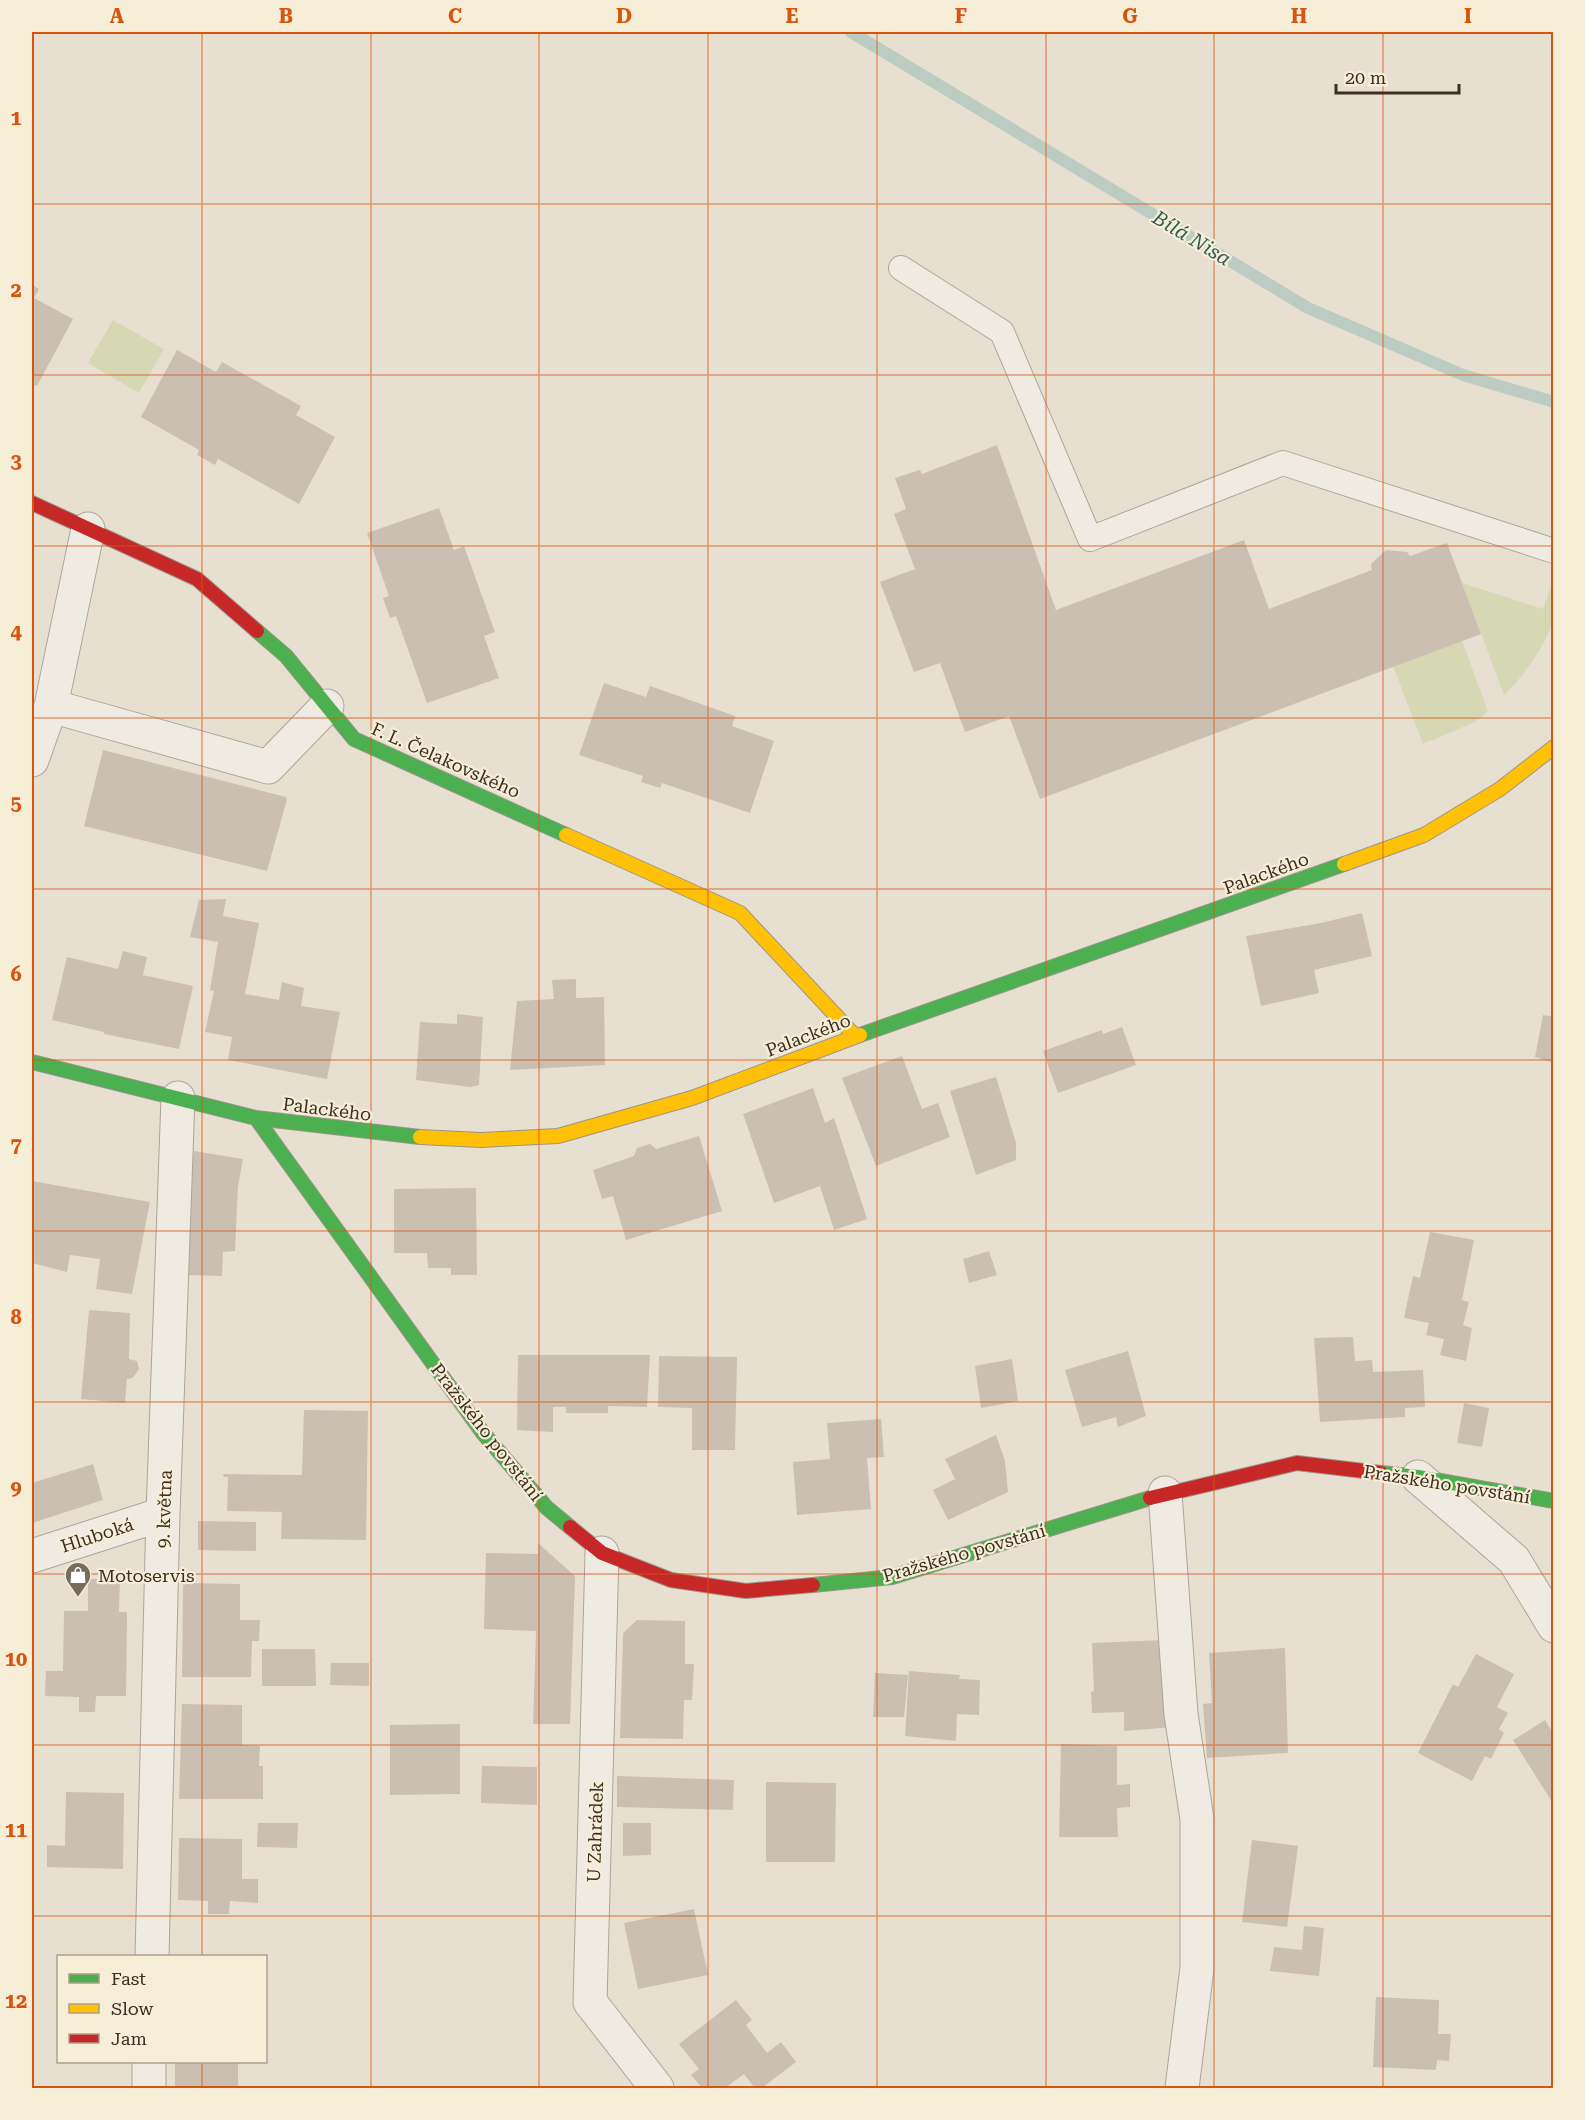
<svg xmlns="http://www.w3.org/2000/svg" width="1585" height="2120" font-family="'Roboto Serif',serif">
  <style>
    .green { fill: #d6d7b3 }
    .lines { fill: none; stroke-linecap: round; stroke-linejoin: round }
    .stream { stroke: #bcccc2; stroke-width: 12 }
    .building { fill: #cbbfb2 }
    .lane-casing { stroke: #ada599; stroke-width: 26 }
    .street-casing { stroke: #ada599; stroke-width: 35 }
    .fast-casing { stroke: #9c958a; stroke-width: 16 }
    .slow-casing { stroke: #9c958a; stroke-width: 16 }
    .jam-casing { stroke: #9c958a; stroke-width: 16 }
    .lane { stroke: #efebe3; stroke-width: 24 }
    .street { stroke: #efebe3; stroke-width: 33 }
    .fast { stroke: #4caf50; stroke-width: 14 }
    .slow { stroke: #ffc107; stroke-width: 14 }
    .jam { stroke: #c62828; stroke-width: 14 }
    .grid { fill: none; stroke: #d7550e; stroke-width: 1.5; stroke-opacity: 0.55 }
    .labels { text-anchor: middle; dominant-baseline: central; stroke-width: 4.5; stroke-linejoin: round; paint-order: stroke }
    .street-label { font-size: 18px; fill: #3d2e20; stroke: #f7eed8 }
    .poi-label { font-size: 18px; fill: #3d2e20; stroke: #f7eed8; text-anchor: start }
    .water-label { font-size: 20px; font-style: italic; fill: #2f5d5a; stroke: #f7eed8 }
    .neatline { fill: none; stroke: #d7550e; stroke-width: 2 }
    .grid-label { font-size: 20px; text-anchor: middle; font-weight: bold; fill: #d7550e }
  </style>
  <rect width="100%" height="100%" fill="#e7e0d1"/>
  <!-- green -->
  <path class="green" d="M113,320L164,349L139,393L88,363Z
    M1462,583L1543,609L1550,589L1553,590C1553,599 1555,610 1553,619C1550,640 1520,681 1504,695Z
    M1462,641L1488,711L1475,722L1423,744L1393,666Z"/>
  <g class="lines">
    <!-- stream -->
    <path class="stream" d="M851,32L1308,308L1463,375L1554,402"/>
  </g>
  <!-- building -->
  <path class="building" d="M32,285L39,289L34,298L73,319L37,386L32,384Z
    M177,350L216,372L222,362L301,406L296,415L335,437L299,504L218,459L215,465L197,455L199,450L141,417Z
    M997,445L1056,610L1244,540L1269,609L1372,570L1371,564L1386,550L1407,552L1410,556L1447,543L1481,634L1040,799L1009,716L965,732L940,663L914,672L880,582L915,569L894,514L906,509L895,478L920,470L922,474Z
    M439,508L454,550L464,546L495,632L484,636L499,678L427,703L396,616L390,618L383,598L389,596L367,533Z
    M604,683L646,697L650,686L735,716L732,726L774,741L750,813L662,783L660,788L641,782L643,776L579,755Z
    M103,750L286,797L287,799L267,871L84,826Z
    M226,899L223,916L259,923L245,994L279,1000L282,982L304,988L301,1006L340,1012L327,1079L228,1060L232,1037L205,1032L214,991L210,990L218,942L190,937L199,900Z
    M1362,913L1372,956L1314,970L1319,993L1261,1006L1246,936L1321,923Z
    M123,951L147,957L143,975L193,986L179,1049L104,1034V1032L52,1020L67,957L118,969Z
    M576,979V998L604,997L605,1065L510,1070L517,1001L554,999L552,980Z
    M457,1014L483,1017L479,1085L470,1087L416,1080L420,1022L457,1024Z
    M1543,1015L1554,1017V1063L1535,1057Z
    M1122,1027L1136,1065L1058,1093L1043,1051L1102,1030L1103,1034Z
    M902,1056L922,1109L938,1103L950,1137L876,1166L842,1078Z
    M996,1077L1016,1143V1160L976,1175L950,1091Z
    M813,1088L825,1123L834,1118L867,1219L834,1230L820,1186L774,1203L743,1114Z
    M699,1136L722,1211L626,1240L613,1196L602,1199L593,1170L634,1156L637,1148L650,1144L656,1149Z
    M194,1151L243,1159L238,1186L235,1251L223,1252L222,1276L185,1275L188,1179Z
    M32,1181L150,1202L132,1294L96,1289L100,1259L70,1255L67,1272L32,1263Z
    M476,1188L477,1275H451V1268H428L427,1253H394V1189Z
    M1430,1232L1474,1240L1462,1300L1469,1302L1463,1325L1472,1328L1466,1361L1440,1355L1444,1339L1426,1335L1429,1323L1404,1318L1413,1276L1420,1278Z
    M989,1251L997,1275L969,1283L963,1259Z
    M89,1310L130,1313L129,1359L137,1361L139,1369L133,1378L127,1379L125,1403L81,1399Z
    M1353,1337L1355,1361L1372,1360L1373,1372L1423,1370L1425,1407L1405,1408V1417L1320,1422L1314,1338Z
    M1128,1351L1146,1416L1118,1427L1116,1417L1082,1427L1065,1370Z
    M518,1355H650L647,1407L608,1406V1413H566V1407H553V1432L517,1430Z
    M659,1356L737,1357L735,1450H692V1408L658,1407Z
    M1012,1359L1018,1401L981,1408L975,1366Z
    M1464,1403L1489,1408L1482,1447L1457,1443Z
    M304,1410L368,1411L366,1540L281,1539L282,1512L227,1511L228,1477H224L223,1474L302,1475Z
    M881,1419L884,1457L867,1458L871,1509L797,1515L793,1462L830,1459L827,1423Z
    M996,1435L1005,1461L1008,1492L948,1520L933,1490L955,1479L945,1459Z
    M93,1464L103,1500L32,1523V1483Z
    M198,1521L256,1522V1551L198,1550Z
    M538,1543L575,1576L570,1724H533L536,1631L484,1629L486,1553L538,1554Z
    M88,1579H120L119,1612H127L126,1696H96L95,1712H79V1697L45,1696L46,1671H63L64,1611H88Z
    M183,1583L240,1584V1620H260L259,1641H252L251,1677H182Z
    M637,1620L685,1621V1664H694L692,1700H684L683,1739L620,1738L623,1633Z
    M1164,1640L1173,1727L1124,1731V1712L1092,1713L1091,1692L1094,1691L1092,1643Z
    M1285,1648L1288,1753L1207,1758L1203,1704L1212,1703L1209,1653Z
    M262,1649H315L316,1686H262Z
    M1476,1654L1514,1674L1497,1707L1508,1713L1499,1729L1504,1733L1491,1759L1485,1756L1472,1781L1418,1753L1453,1684L1458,1687Z
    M331,1663H369V1686L330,1685Z
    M909,1671L960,1675L959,1679L980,1680L979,1715L957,1714L956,1741L905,1736Z
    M875,1673L908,1675L904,1717H873Z
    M182,1704L242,1705V1745L260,1746L259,1766H263V1799H179Z
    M1545,1720L1554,1735V1805L1513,1740Z
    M460,1724V1794L390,1795V1725Z
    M1061,1744L1117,1746V1785L1130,1784V1807L1117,1808L1118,1837H1059Z
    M482,1766L537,1767V1805L481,1803Z
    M617,1776L734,1780L733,1810L617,1807Z
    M766,1782L836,1783L835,1862H766Z
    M66,1792L124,1793L123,1869L47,1867V1845L65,1846Z
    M258,1823H298L297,1848L257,1847Z
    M623,1823H651V1855L623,1856Z
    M179,1838L242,1839V1879H258V1903L230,1901L229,1914H208V1901L178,1900Z
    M1252,1840L1298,1846L1287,1927L1242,1922Z
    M694,1909L708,1975L638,1989L624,1923Z
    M1304,1926L1324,1928L1319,1976L1270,1971L1274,1947L1302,1950Z
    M1376,1997L1439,2000L1438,2034H1451L1449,2061L1437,2060L1436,2070L1373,2067Z
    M736,2000L752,2020L746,2025L767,2053L781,2042L796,2062L762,2088H755L744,2074L725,2088H702L691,2075L699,2069L679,2044Z
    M175,2062H238V2088H175Z"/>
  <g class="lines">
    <!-- lane casing -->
    <g class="lane-casing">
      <path id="lane" d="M901,268L1002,332L1090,539L1283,463L1554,551"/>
    </g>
    <!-- street casing -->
    <g class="street-casing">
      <path id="street" d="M88,529L51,706L268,767L327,706
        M32,760L51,706
        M1418,1477L1514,1560L1554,1626
        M1165,1493L1181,1714L1197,1819V1968L1182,2088
        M602,1553L590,2002L657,2088
        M32,1556L163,1514
        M152,1956L163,1514L178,1098
        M149,2088V2062"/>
    </g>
    <!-- fast casing -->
    <g class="fast-casing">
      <path id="fast" d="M257,631L286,656L354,739L566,835
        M860,1035L1344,864
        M32,1062L256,1118L420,1137
        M256,1118L483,1433L547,1508L570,1527
        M1381,1473L1418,1477L1554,1501
        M813,1585L892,1577L1150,1498"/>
    </g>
    <!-- slow casing -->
    <g class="slow-casing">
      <path id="slow" d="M566,835L740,913L855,1036
        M1344,864L1424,835L1500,789L1554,747
        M420,1137L481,1140L558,1136L692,1098L860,1035"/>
    </g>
    <!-- jam casing -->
    <g class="jam-casing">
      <path id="jam" d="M32,503L197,579L257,631
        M1150,1498L1297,1463L1381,1473
        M570,1527L602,1553L671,1580L746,1591L813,1585"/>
    </g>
    <!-- lane -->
    <use href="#lane" class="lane"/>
    <!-- street -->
    <use href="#street" class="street"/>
    <!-- fast -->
    <use href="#fast" class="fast"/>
    <!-- slow -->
    <use href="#slow" class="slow"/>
    <!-- jam -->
    <use href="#jam" class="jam"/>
  </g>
  <!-- grid -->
  <path class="grid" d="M202,32V1956M371,32V2088M539,32V2088M708,32V2088M877,32V2088M1046,32V2088M1214,32V2088M1383,32V2088M32,204H1554M32,375H1554M32,546H1554M32,718H1554M32,889H1554M32,1060H1554M32,1231H1554M32,1402H1554M32,1574H1554M32,1745H1554M32,1916H1554M202,2062V2088"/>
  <!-- icons -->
  <defs>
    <g id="shop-pin" transform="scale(1.35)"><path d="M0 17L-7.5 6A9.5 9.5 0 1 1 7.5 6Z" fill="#786c5e" stroke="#f7eed8"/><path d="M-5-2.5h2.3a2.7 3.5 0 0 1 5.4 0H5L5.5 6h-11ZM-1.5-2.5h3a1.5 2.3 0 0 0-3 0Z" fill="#fff"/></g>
  </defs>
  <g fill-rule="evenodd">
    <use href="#shop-pin" x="78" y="1575"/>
  </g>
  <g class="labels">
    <!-- street labels -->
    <g class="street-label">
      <text transform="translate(446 760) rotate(24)">F. L. Čelakovského</text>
      <text transform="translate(1266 873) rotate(-20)">Palackého</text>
      <text transform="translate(808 1035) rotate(-21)">Palackého</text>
      <text transform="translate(327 1109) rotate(7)">Palackého</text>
      <text transform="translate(487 1432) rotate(52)">Pražského povstání</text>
      <text transform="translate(1447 1484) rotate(9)">Pražského povstání</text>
      <text transform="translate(164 1509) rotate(-88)">9. května</text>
      <text transform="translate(97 1535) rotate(-18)">Hluboká</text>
      <text transform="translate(964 1553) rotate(-16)">Pražského povstání</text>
      <text transform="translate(595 1832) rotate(-88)">U Zahrádek</text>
    </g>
    <!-- poi labels -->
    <g class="poi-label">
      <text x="98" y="1575">Motoservis</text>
    </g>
    <!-- water labels -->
    <g class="water-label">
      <text transform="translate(1192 238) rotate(31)">Bílá Nisa</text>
    </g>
  </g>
  <!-- border -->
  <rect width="1585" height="2120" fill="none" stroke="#f7eed8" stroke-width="66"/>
  <!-- legend -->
  <rect x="57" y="1955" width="210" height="108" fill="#f7eed8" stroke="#ada18e" stroke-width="1.5"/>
  <rect x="69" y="1974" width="30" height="9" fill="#4caf50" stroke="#ada18e" stroke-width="1.5"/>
  <text x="111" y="1985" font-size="18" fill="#3d2e20">Fast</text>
  <rect x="69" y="2004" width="30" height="9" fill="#ffc107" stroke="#ada18e" stroke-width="1.5"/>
  <text x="111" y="2015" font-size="18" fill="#3d2e20">Slow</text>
  <rect x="69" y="2034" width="30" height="9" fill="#c62828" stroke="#ada18e" stroke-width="1.5"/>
  <text x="111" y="2045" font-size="18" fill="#3d2e20">Jam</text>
  <!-- scale -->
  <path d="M1336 84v9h123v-9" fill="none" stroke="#3d2e20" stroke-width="3"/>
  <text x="1345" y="84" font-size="18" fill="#3d2e20" stroke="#f7eed8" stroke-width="4.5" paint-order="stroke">20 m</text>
  <rect x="33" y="33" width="1519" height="2054" class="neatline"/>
  <g class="grid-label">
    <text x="117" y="23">A</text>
    <text x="286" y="23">B</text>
    <text x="455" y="23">C</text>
    <text x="624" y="23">D</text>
    <text x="792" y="23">E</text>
    <text x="961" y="23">F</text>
    <text x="1130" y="23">G</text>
    <text x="1299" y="23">H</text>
    <text x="1468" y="23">I</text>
    <text x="16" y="125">1</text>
    <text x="16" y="297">2</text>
    <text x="16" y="468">3</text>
    <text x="16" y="639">4</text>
    <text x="16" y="810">5</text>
    <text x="16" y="981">6</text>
    <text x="16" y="1152">7</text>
    <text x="16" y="1324">8</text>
    <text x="16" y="1495">9</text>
    <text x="16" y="1666">10</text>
    <text x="16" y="1837">11</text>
    <text x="16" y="2008">12</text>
  </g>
</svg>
